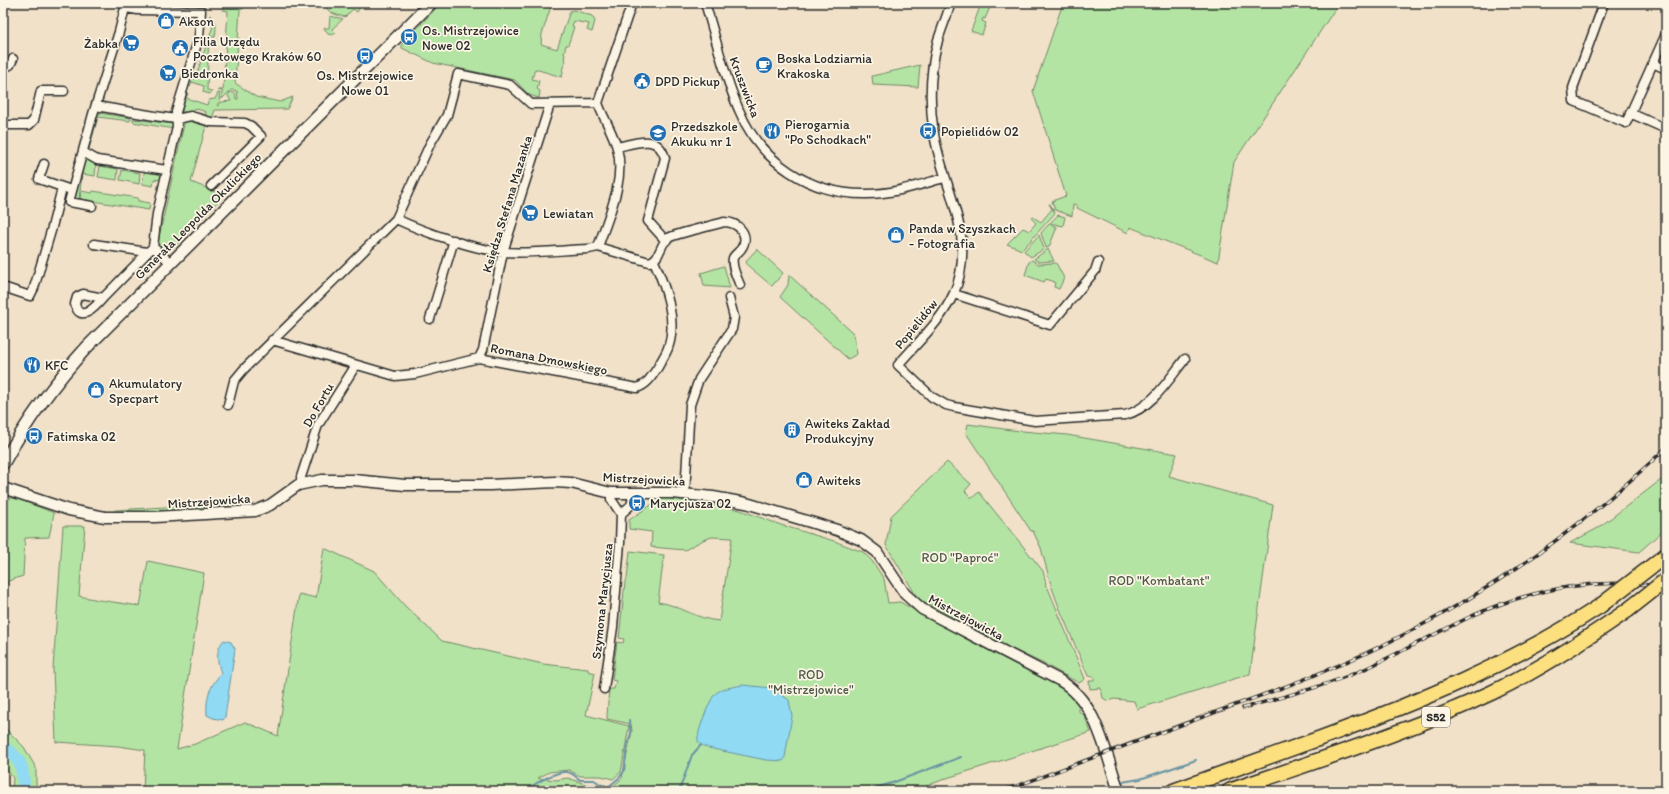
<svg xmlns="http://www.w3.org/2000/svg" width="1669" height="794" font-family="Itim,sans-serif">
  <style>
    .green { fill: #b4e4a3; stroke: #708867 }
    .water { fill: #91daf3; stroke: #6894a3 }
    .lines { fill: none; stroke-linecap: round; stroke-linejoin: round }
    .stream { stroke: #6894a3; stroke-width: 2 }
    .river { stroke: #91daf3; stroke-width: 13 }
    .minor-casing { stroke: #2b2b2b; stroke-width: 11 }
    .tertiary-casing { stroke: #2b2b2b; stroke-width: 13 }
    .secondary-casing { stroke: #2b2b2b; stroke-width: 14 }
    .motorway-casing { stroke: #2b2b2b; stroke-width: 17 }
    .minor { stroke: #fcf5e5; stroke-width: 8 }
    .tertiary { stroke: #fcf5e5; stroke-width: 10 }
    .secondary { stroke: #fcf5e5; stroke-width: 11 }
    .motorway { stroke: #fce080; stroke-width: 14 }
    .rail-casing { stroke: #2b2b2b; stroke-width: 3.5 }
    .rail { stroke: #fcf5e5; stroke-width: 2; stroke-dasharray: 6; stroke-linecap: butt }
    .motorway-bridge-casing { stroke: #2b2b2b; stroke-width: 17; stroke-linecap: butt }
    .motorway-bridge { stroke: #fce080; stroke-width: 14 }
    .labels { text-anchor: middle; dominant-baseline: central; stroke-width: 3.5; stroke-linejoin: round; paint-order: stroke }
    .shield { fill: #fcf5e5; stroke: #6a6863; stroke-width: 1 }
    .shield-label { font-size: 12px; font-weight: bold; fill: #2b2b2b }
    .poi-label { font-size: 13px; fill: #2b2b2b; stroke: #fcf5e5; text-anchor: start }
    .street-label { font-size: 13px; fill: #2b2b2b; stroke: #fcf5e5 }
    .park-label { font-size: 13px; fill: #4d5949; stroke: #fcf5e5 }
  </style>
  <rect width="100%" height="100%" fill="#f0e1c8"/>
  <filter id="ink" filterUnits="userSpaceOnUse"><feTurbulence type="fractalNoise" baseFrequency=".025" numOctaves="2"/><feDisplacementMap in="SourceGraphic" scale="8" xChannelSelector="R" yChannelSelector="G"/><feConvolveMatrix kernelMatrix="1 2 1 2 8 2 1 2 1" color-interpolation-filters="sRGB"/></filter>
  <g filter="url(#ink)">
    <!-- green -->
    <path class="green" d="M184,3H242L244,8L240,10L235,83L256,97L280,102L293,97L287,109L215,110L212,119L205,117L206,112L194,108L192,113H186L182,111L187,92L188,93L186,98L207,105L209,100L215,99L218,93H220L219,100L220,101L217,105L218,106L222,102L231,101L228,96L230,92L235,93L236,99H238L237,91L231,90L222,99V91L218,90H223L228,11L222,10L225,4L207,3L204,9V4Z
      M326,3L351,6L352,3H358L359,9L357,12L353,9L345,17C337,15 325,13 326,3Z
      M441,3H552L542,34L541,44L557,49L570,11L574,10L592,16L595,21L592,32L587,30L589,24L574,21L572,26L574,27L568,45H566L564,54L565,55L564,59L566,60L562,70L563,71L562,77L535,69L532,79L539,81L537,89L540,91L539,98L529,95L515,80L433,63L402,48V44Z
      M1063,3H1339L1234,162L1218,262L1130,227L1128,233L1077,208V205L1073,204L1072,216L1055,210L1052,201L1066,196L1033,91Z
      M981,4L990,7L985,19L983,18L982,21L986,23L982,35L971,31Z
      M210,15C218,21 216,29 215,37H209L208,56L203,55L213,26L208,24Z
      M330,16L343,19L332,29L336,33L332,35L328,34L324,28H329Z
      M202,58L208,60L207,90L212,91L210,94L203,92L204,86L192,82L190,87L188,86L189,78L195,79Z
      M920,65L918,87L873,85L872,76Z
      M99,113L131,118L130,121L98,117L89,149L88,147Z
      M133,119L173,124L174,129L133,122Z
      M185,120L206,126L191,182L224,195L175,246L166,248L157,246Z
      M86,160H91L96,163L95,176L82,174L79,199L75,198L83,164Z
      M100,166L118,169L117,180L98,177Z
      M145,169L161,173L162,176L161,180L154,179L153,186L142,184Z
      M122,170L140,173L139,184L120,180Z
      M81,191L92,193L93,191L138,198V201L150,203L149,210L80,199Z
      M1049,204H1050L1055,213L1022,250L1007,244L1023,228L1029,231L1036,223L1032,219L1033,217L1041,222L1052,209Z
      M1058,215L1065,217L1063,226L1050,223Z
      M1049,224L1057,227L1049,247L1046,248L1041,233Z
      M1039,235L1044,249L1031,257L1024,251Z
      M757,249L783,273L772,286L746,264L747,260Z
      M1048,249L1054,261L1039,262L1034,259Z
      M1032,260L1038,264L1056,263L1064,278L1059,289L1054,287L1055,282L1046,279L1044,282L1025,275L1029,262Z
      M724,266L730,288L704,286L701,273Z
      M789,275L853,333L857,354L848,359L780,297L788,285Z
      M968,424L1011,430L1067,435L1177,454L1169,476L1273,505L1250,674L1137,709L1134,701L1114,699L1108,701L1103,698L1101,688L1090,689L1089,681H1094V677L1088,676L1059,607L1051,585L1041,548L1033,531H1031L966,433Z
      M947,462L971,484L965,491L972,498L979,492L1043,571L1046,584L1045,585L1048,588L1085,679L1079,683L1044,664L1008,647L1000,641H996L924,602L917,597L886,545L891,516Z
      M1666,476V528L1639,552L1570,543L1598,528Z
      M3,497L11,499L13,497L54,513L49,537L25,538L23,576L8,581L3,602Z
      M657,497L704,503L740,510L781,525L834,541L863,552L872,561L884,579L888,603L900,602L968,640L1069,692L1080,705L1078,709L1080,713L1084,715L1091,732L947,778L914,791H608L622,778L632,731L631,724L607,719V716L609,689H614L616,681L612,680L617,642L623,643L624,639L619,638L625,582L627,579L630,551L664,555L658,602C680,605 695,619 719,621L732,538L712,537L703,540L685,550L651,547L652,532L629,529V520L651,505Z
      M247,502V505L147,512H112L116,510Z
      M63,526H85L79,596L99,600L140,606L148,561L204,573L177,749L195,744L245,722L278,736L299,594L316,598L324,548L374,571L405,606L442,641L543,664L588,669V671L595,673L586,715L629,726L621,772L613,779L601,776H580L569,770L549,772L538,778L556,780L568,778L588,785H606L603,791H143L145,750L118,746L56,742L53,669Z
      M3,723L4,727L24,747L36,768V791H12L13,778L5,767H3Z"/>
    <!-- water -->
    <path class="water" d="M224,640L231,642L235,649L225,717L223,720L213,718L207,715C206,695 209,689 221,673C217,661 215,650 224,640Z
      M742,685L772,688L789,700L792,716L785,757L783,761L766,760L708,748C704,746 699,745 698,741C696,734 710,699 715,694C721,688 734,687 742,685Z"/>
    <g class="lines">
      <!-- stream -->
      <path class="stream" d="M1122,782L1140,779L1196,760
        M607,788L619,778L624,771L627,746L631,733L629,720
        M524,791C534,785 554,771 567,772C573,773 576,777 580,780H594L607,788L619,791
        M679,791L692,755L701,745
        M865,791L892,783L961,757
        M1103,791L1110,786"/>
      <!-- river -->
      <path class="river" d="M3,747C23,760 23,768 24,791"/>
      <!-- minor casing -->
      <g class="minor-casing">
        <path id="minor" d="M705,3C716,38 724,76 739,110C760,162 811,195 867,194C893,194 919,185 944,178
          M951,3C947,15 942,28 938,40C930,70 929,104 934,134C943,188 978,237 954,293C942,320 918,342 898,365L932,397L946,405L954,407L1035,421L1125,415C1151,409 1169,379 1185,359
          M1604,3L1573,88L1574,101L1626,123L1666,34
          M1653,63L1666,69
          M3,68L10,65L13,59
          M96,106L155,116L176,119L191,116L211,122L245,123L251,126L261,136L211,186
          M1630,113L1666,129
          M3,125H29L34,120L41,91H64
          M617,147C636,143 658,133 665,158L648,221L666,241
          M83,152L97,160L167,170
          M44,164L39,179L68,189
          M92,206L69,202L93,114L119,32L126,4
          M396,219C424,232 472,249 503,252C531,254 561,250 589,249L598,247L649,262C661,259 659,245 668,238C677,233 712,226 724,222C738,222 751,235 741,249C739,252 734,255 733,258C731,266 737,278 740,285
          M94,244L147,252
          M153,247L171,263
          M598,247C608,217 626,180 617,148C613,132 603,118 598,103L632,3
          M3,287L30,296L34,288L51,231L62,188
          M83,294L103,298C97,305 80,325 75,304L77,297Z
          M954,294L1050,325L1095,271L1098,262
          M103,298L153,247L157,214L177,127L176,112L199,37L201,11L138,10L126,8
          M430,319L454,240
          M272,340L395,376L415,374L479,358L637,388C648,384 652,376 658,367C661,361 666,354 668,348C678,320 665,286 654,261
          M479,358L483,350L503,252L550,104
          M228,405L234,381L244,369L396,219L430,144L447,115L458,74L510,85L531,104L598,103
          M302,483L301,477L318,425L356,365
          M685,494L690,405L699,379L732,329L734,317L729,298
          M621,514L631,505L634,494
          M604,689L613,627L620,543L621,514L611,499V493"/>
      </g>
      <!-- tertiary casing -->
      <g class="tertiary-casing">
        <path id="tertiary" d="M3,488L69,510L105,517H155L255,511L270,505L298,485L322,480H354L405,485H490L555,482L571,483L611,493H672L713,497L746,503L790,516L837,530L861,540L877,552L905,594L922,609L1059,680C1098,702 1105,753 1119,791"/>
      </g>
      <!-- secondary casing -->
      <g class="secondary-casing">
        <path id="secondary" d="M3,464C26,422 55,382 87,347L431,3"/>
      </g>
      <!-- motorway casing -->
      <g class="motorway-casing">
        <path id="motorway" d="M1657,562L1666,555
          M1173,791C1221,774 1270,756 1318,739C1416,703 1512,664 1600,606
          M1229,791C1318,760 1409,732 1493,692C1541,669 1585,640 1628,610"/>
      </g>
      <!-- minor -->
      <use href="#minor" class="minor"/>
      <!-- tertiary -->
      <use href="#tertiary" class="tertiary"/>
      <!-- secondary -->
      <use href="#secondary" class="secondary"/>
      <!-- motorway -->
      <use href="#motorway" class="motorway"/>
      <!-- rail casing -->
      <g class="rail-casing">
        <path id="rail" d="M1243,708C1285,696 1327,686 1367,668C1403,651 1438,632 1474,615C1534,588 1600,577 1666,587
          M1003,791C1074,765 1145,739 1216,712C1280,689 1344,666 1405,634C1501,585 1588,522 1666,448"/>
      </g>
      <!-- rail -->
      <use href="#rail" class="rail"/>
      <!-- motorway-bridge casing -->
      <g class="motorway-bridge-casing">
        <path id="motorway-bridge" d="M1600,606L1657,562
          M1628,610L1666,580"/>
      </g>
      <!-- motorway-bridge -->
      <use href="#motorway-bridge" class="motorway-bridge"/>
    </g>
  </g>
  <!-- icons -->
  <defs>
    <g id="shop-disc" transform="scale(0.9)"><circle r="9.5" fill="#1f6fb2" stroke="#fcf5e5"/><path d="M-5-2.5h2.3a2.7 3.5 0 0 1 5.4 0H5L5.5 6h-11ZM-1.5-2.5h3a1.5 2.3 0 0 0-3 0Z" fill="#fff"/></g>
    <g id="bus-disc" transform="scale(0.9)"><circle r="9.5" fill="#1f6fb2" stroke="#fcf5e5"/><path d="M-5-6H5V4H4V6H2V4H-2V6H-4V4H-5ZM-3.5-4V0h7V-4ZM-3.5 1.2v1.5H-2V1.2ZM2 1.2v1.5H3.5V1.2Z" fill="#fff"/></g>
    <g id="supermarket-disc" transform="scale(0.9)"><circle r="9.5" fill="#1f6fb2" stroke="#fcf5e5"/><path d="M-6-5.5h2.5l.6 2H6L4.5 2H-2.5L-4.4-4H-6ZM-1.5 3.2a1.3 1.3 0 1 0 .1 0ZM3 3.2a1.3 1.3 0 1 0 .1 0Z" fill="#fff"/></g>
    <g id="civic-disc" transform="scale(0.9)"><circle r="9.5" fill="#1f6fb2" stroke="#fcf5e5"/><path d="M-.6-6.5H3V-4.5H.6V-3L4-1V1h2V6H-6V1h2V-1L-.6-3ZM-1.2 2.5V6h2.4V2.5Z" fill="#fff"/></g>
    <g id="cafe-disc" transform="scale(0.9)"><circle r="9.5" fill="#1f6fb2" stroke="#fcf5e5"/><path d="M-5.5-4.5H6V0H3Q3 3.5 0 3.5H-2.5Q-5.5 3.5-5.5 0ZM3-3.2v2h1.7v-2ZM-6 4.5H4V6H-6Z" fill="#fff"/></g>
    <g id="restaurant-disc" transform="scale(0.9)"><circle r="9.5" fill="#1f6fb2" stroke="#fcf5e5"/><path d="M-5-6h1v4h1v-4h1v4h1v-4h1v5L-1.5 .5V6h-2V.5L-5-1ZM5-6V6H3V1.5H1.5Q1.5-4 5-6Z" fill="#fff"/></g>
    <g id="school-disc" transform="scale(0.9)"><circle r="9.5" fill="#1f6fb2" stroke="#fcf5e5"/><path d="M0-5L7-2L0 1L-7-2ZM-4 1L0 2.5L4 1V4Q0 6-4 4Z" fill="#fff"/></g>
    <g id="building-disc" transform="scale(0.9)"><circle r="9.5" fill="#1f6fb2" stroke="#fcf5e5"/><path d="M-4-6H4V6H1V3H-1V6H-4ZM-2.5-4.3h1.7v1.8h-1.7ZM.8-4.3h1.7v1.8H.8ZM-2.5-1h1.7V.8h-1.7ZM.8-1h1.7V.8H.8Z" fill="#fff"/></g>
  </defs>
  <g fill-rule="evenodd">
    <use href="#shop-disc" x="166" y="21"/>
    <use href="#bus-disc" x="409" y="37"/>
    <use href="#supermarket-disc" x="131" y="43"/>
    <use href="#civic-disc" x="180" y="48"/>
    <use href="#bus-disc" x="365" y="56"/>
    <use href="#cafe-disc" x="764" y="65"/>
    <use href="#supermarket-disc" x="168" y="73"/>
    <use href="#civic-disc" x="642" y="81"/>
    <use href="#restaurant-disc" x="772" y="131"/>
    <use href="#bus-disc" x="928" y="131"/>
    <use href="#school-disc" x="658" y="133"/>
    <use href="#supermarket-disc" x="530" y="213"/>
    <use href="#shop-disc" x="896" y="235"/>
    <use href="#restaurant-disc" x="32" y="365"/>
    <use href="#shop-disc" x="96" y="390"/>
    <use href="#building-disc" x="792" y="430"/>
    <use href="#bus-disc" x="34" y="436"/>
    <use href="#shop-disc" x="804" y="480"/>
    <use href="#bus-disc" x="637" y="503"/>
  </g>
  <g class="labels">
    <!-- shield labels -->
    <rect class="shield" x="1422" y="707" width="28" height="20" rx="3"/>
    <g class="shield-label">
      <text x="1436" y="717">S52</text>
    </g>
    <!-- poi labels -->
    <g class="poi-label">
      <text x="179" y="21">Akson</text>
      <text x="422" y="30">Os. Mistrzejowice<tspan x="422" dy="15">Nowe 02</tspan></text>
      <text x="193" y="41">Filia Urzędu<tspan x="193" dy="15">Pocztowego Kraków 60</tspan></text>
      <text x="118" y="43" text-anchor="end">Żabka</text>
      <text x="777" y="58">Boska Lodziarnia<tspan x="777" dy="15">Krakoska</tspan></text>
      <text x="181" y="73">Biedronka</text>
      <text x="365" y="75" text-anchor="middle">Os. Mistrzejowice<tspan x="365" dy="15">Nowe 01</tspan></text>
      <text x="655" y="81">DPD Pickup</text>
      <text x="785" y="124">Pierogarnia<tspan x="785" dy="15">"Po Schodkach"</tspan></text>
      <text x="671" y="126">Przedszkole<tspan x="671" dy="15">Akuku nr 1</tspan></text>
      <text x="941" y="131">Popielidów 02</text>
      <text x="543" y="213">Lewiatan</text>
      <text x="909" y="228">Panda w Szyszkach<tspan x="909" dy="15">- Fotografia</tspan></text>
      <text x="45" y="365">KFC</text>
      <text x="109" y="383">Akumulatory<tspan x="109" dy="15">Specpart</tspan></text>
      <text x="805" y="423">Awiteks Zakład<tspan x="805" dy="15">Produkcyjny</tspan></text>
      <text x="47" y="436">Fatimska 02</text>
      <text x="817" y="480">Awiteks</text>
      <text x="650" y="503">Marycjusza 02</text>
    </g>
    <!-- street labels -->
    <g class="street-label">
      <text transform="translate(745 87) rotate(69)">Kruszwicka</text>
      <text transform="translate(507 204) rotate(-73)">Księdza Stefana Mazanka</text>
      <text transform="translate(198 216) rotate(-45)">Generała Leopolda Okulickiego</text>
      <text transform="translate(916 324) rotate(-51)">Popielidów</text>
      <text transform="translate(549 359) rotate(11)">Romana Dmowskiego</text>
      <text transform="translate(318 405) rotate(-60)">Do Fortu</text>
      <text transform="translate(644 479) rotate(3)">Mistrzejowicka</text>
      <text transform="translate(209 501) rotate(-4)">Mistrzejowicka</text>
      <text transform="translate(602 601) rotate(-84)">Szymona Marycjusza</text>
      <text transform="translate(966 617) rotate(28)">Mistrzejowicka</text>
    </g>
    <!-- park labels -->
    <g class="park-label">
      <text x="960" y="557">ROD "Paproć"</text>
      <text x="1159" y="580">ROD "Kombatant"</text>
      <text x="811" y="674">ROD<tspan x="811" dy="15">"Mistrzejowice"</tspan></text>
    </g>
  </g>
  <!-- margin -->
  <rect width="1669" height="794" fill="none" stroke="#fcf5e5" stroke-width="16"/>
  <rect x="8" y="8" width="1653" height="778" fill="none" stroke="#2b2b2b" stroke-width="1.5" filter="url(#ink)"/>
</svg>
